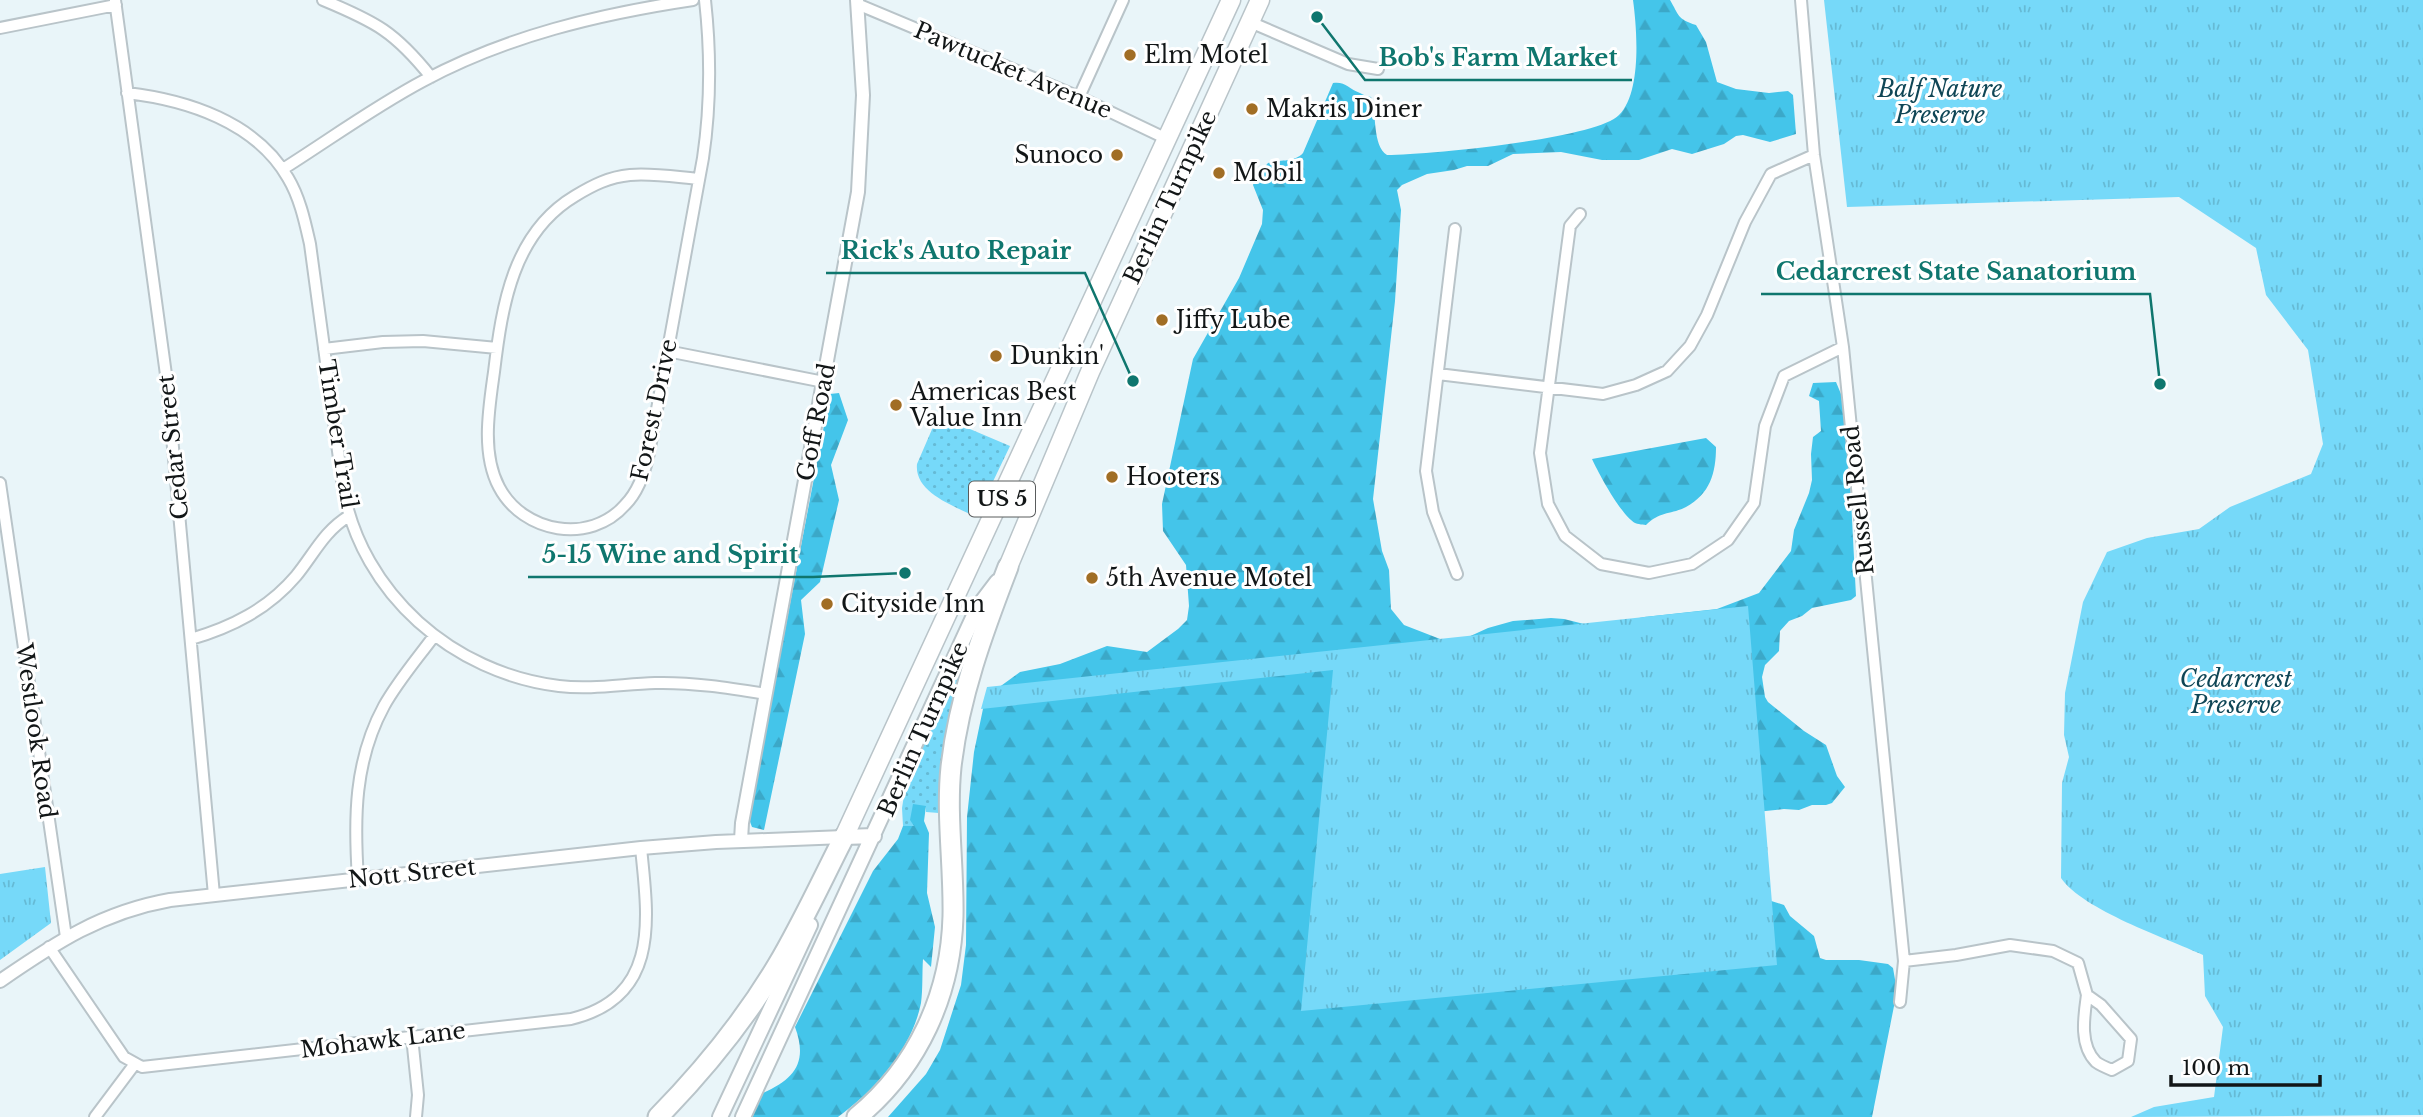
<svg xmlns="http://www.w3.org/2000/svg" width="2423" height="1117" font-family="'Libre Baskerville',serif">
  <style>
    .grass { fill: url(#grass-dots) }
    .forest { fill: url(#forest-firs) }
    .park { fill: url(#park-tufts) }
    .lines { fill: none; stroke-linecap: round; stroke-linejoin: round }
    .minor-casing { stroke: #b9c4c9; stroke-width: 14 }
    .tertiary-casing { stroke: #b9c4c9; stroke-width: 16 }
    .secondary-casing { stroke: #b9c4c9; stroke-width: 18 }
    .trunk-casing { stroke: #b9c4c9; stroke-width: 21 }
    .motorway-casing { stroke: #b9c4c9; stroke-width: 23 }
    .minor { stroke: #fff; stroke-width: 10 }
    .tertiary { stroke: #fff; stroke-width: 12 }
    .secondary { stroke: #fff; stroke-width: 14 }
    .trunk { stroke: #fff; stroke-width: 18 }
    .motorway { stroke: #fff; stroke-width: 19 }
    .poi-dot { fill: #a16e25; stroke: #fff; stroke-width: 2.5 }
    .labels { text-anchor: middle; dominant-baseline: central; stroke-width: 6; stroke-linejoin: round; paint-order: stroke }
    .shield { fill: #fff; stroke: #595c5d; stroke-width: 2 }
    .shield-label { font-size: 21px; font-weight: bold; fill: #121617 }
    .poi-label { font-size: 23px; fill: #121617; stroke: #fff; text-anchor: start }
    .street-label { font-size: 23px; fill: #121617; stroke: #fff }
    .park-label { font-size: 23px; font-style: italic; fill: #0f4656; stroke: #fff }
    .leader { fill: none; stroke: #0f766e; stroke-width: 2.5 }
    .callout-dot { fill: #0f766e; stroke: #fff; stroke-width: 2.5 }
    .callout-label { font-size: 24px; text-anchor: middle; font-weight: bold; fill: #0f766e; stroke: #fff; stroke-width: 6; stroke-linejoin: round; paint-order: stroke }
  </style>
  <defs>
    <pattern id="grass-dots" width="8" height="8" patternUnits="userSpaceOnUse" patternTransform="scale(1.75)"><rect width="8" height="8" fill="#76d9f9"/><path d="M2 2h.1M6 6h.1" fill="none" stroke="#65bad5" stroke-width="1.8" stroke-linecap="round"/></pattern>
    <pattern id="forest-firs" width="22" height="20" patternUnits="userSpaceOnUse" patternTransform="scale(1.75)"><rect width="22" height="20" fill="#44c5ea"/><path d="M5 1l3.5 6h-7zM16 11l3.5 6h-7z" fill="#3ba8c8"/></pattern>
    <pattern id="park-tufts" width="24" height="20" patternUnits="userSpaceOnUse" patternTransform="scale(1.75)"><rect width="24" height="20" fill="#76d9f9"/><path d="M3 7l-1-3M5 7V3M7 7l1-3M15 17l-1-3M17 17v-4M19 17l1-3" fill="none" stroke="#65bad5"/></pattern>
  </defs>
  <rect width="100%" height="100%" fill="#e9f5f9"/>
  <!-- grass -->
  <path class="grass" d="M940,418H944L1010,446L976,517C955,506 914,493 917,464L936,420Z
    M976,628L948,731L939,813L926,812V806L914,826H903L902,808L907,776Z"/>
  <!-- forest -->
  <path class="forest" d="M1633,0H1670C1679,15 1677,19 1696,25L1706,42L1717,82L1736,89L1769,93L1788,91L1793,95L1796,134L1770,142L1743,135L1736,136L1724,144L1692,154L1672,149L1639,160H1602L1561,152L1513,154L1488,166H1467L1454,170L1427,174L1402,185L1397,190L1401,210L1395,301L1373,499L1382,551L1389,570L1391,609L1404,625L1453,644L1488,628L1513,621L1551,618L1564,619L1596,627L1644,617L1717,609L1759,593L1791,551L1794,530L1809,493L1812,480L1811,454L1813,437L1821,431L1819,401L1809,396L1813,383L1836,382L1841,394L1848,442L1856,596L1851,600L1812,608L1802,616L1789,621L1780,631L1779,651L1765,665L1762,677L1765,697L1768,702L1804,731L1826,745L1837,776L1845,787L1832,803L1826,805H1812L1799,810L1784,809L1737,814L1765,899L1784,905L1790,916L1814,936L1820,958L1826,960H1859L1888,964L1893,968L1897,991L1872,1117H888L926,1074L940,1050L961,985L966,945L967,817L974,752L984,704L998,688L1020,672L1060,664L1107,646L1147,652L1178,629L1187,620L1189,606L1186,565L1163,531L1162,504L1193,359L1239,278L1262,224L1263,210L1253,185L1255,178L1268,163C1280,159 1294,163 1303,153L1333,83C1345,81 1349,89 1360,93C1363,95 1367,96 1371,97C1377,112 1372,146 1387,155C1426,155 1596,139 1619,115C1642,92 1637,29 1633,0Z
    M839,393L848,420L831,465L839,500L820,582L801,600L805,634L764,830L752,827L749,819L830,394Z
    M1706,438L1716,447C1716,473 1710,494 1686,507C1670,515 1660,511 1646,525C1646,525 1636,524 1635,523C1621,515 1599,474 1592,459Z
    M913,804L926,806L924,821L929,833L927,893L935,927L931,967L923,959C922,973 923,989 921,1003C912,1049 875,1090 838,1117H752L763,1093C795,1079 808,1062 795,1027L873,871L898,839L903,826H914L910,820Z"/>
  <!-- park -->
  <path class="park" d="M1824,0H2423V1115L2131,1117L2154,1107L2214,1097L2223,1027L2205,996L2203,955C2166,938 2083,910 2061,878L2062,783L2069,757L2064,735L2065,693L2083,602L2107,552L2147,538L2199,529L2230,507L2311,474L2323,444L2308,350L2266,295L2256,248L2179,197L1847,207Z
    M1748,606L1777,965L1301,1011L1333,670L981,709L987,687Z
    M45,867L51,923L0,960V874Z"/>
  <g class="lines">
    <!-- minor casing -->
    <g class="minor-casing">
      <path id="minor" d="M115,0L167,382L214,895
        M323,0C376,22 395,32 431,77
        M1801,0L1814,155L1843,347L1904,961L1900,1002
        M857,4L1079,97L1167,139
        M1250,22L1348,64L1378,69
        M0,28L116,5
        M127,93C187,100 256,122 288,178C300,198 305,222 310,244L343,488C362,594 453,673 559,686C591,690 623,684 655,683C692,682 729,688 766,694
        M1079,97L1123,0
        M283,169C329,140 374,107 423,81C507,36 599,14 693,0
        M699,179C676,177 652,173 630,175C609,177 593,185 575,196C513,233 502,305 494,372C489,408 481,453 499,487C523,533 590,545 625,505C639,491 645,472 649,453L703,158C711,104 711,54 705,0
        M1580,214L1570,226L1540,453L1548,504L1565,536L1601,564L1649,573L1692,564L1728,540L1754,503L1765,426L1784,376L1843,347
        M1455,229L1426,471L1433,512L1457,574
        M324,349L383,342L423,341L497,348
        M667,351L824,382
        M1438,374L1603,394L1636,385L1667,371L1690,346L1707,315L1745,222L1771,174L1814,155
        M0,483L66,937
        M191,639C232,627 268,609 296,576C314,554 324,531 349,516
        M358,879C354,819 354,761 384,706C398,681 417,659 434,636
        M49,947L124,1057L142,1067L571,1019C661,997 648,918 641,848
        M1904,961L1956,955L2010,945L2053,951L2078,963L2087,995L2101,1005L2131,1039L2128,1061L2112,1070C2107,1068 2100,1065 2096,1062C2079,1045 2084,1016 2087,995
        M412,1037L418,1095L416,1117
        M95,1117L134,1065"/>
    </g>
    <!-- tertiary casing -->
    <g class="tertiary-casing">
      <path id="tertiary" d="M741,840L742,823L858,192L863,95L857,0
        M0,981C55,943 102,912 170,900L641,848L716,842L844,837"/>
    </g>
    <!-- secondary casing -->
    <g class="secondary-casing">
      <path id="secondary" d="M842,844L844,837L874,836
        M720,1117L810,925
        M743,1117L978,607L997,582"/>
    </g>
    <!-- trunk casing -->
    <g class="trunk-casing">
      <path id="trunk" d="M1008,567L1090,372L1260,0
        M844,837L1231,0"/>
    </g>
    <!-- motorway casing -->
    <g class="motorway-casing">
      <path id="motorway" d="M658,1117C703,1071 744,1021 777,966C802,924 822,880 844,837
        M857,1117C918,1067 951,994 953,916C954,866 946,816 951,767C959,697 983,632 1008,567"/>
    </g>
    <!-- minor -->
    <use href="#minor" class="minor"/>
    <!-- tertiary -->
    <use href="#tertiary" class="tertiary"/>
    <!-- secondary -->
    <use href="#secondary" class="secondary"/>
    <!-- trunk -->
    <use href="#trunk" class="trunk"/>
    <!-- motorway -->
    <use href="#motorway" class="motorway"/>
  </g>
  <!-- markers -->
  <g class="poi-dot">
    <circle cx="1130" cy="55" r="7"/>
    <circle cx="1252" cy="109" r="7"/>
    <circle cx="1117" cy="155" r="7"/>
    <circle cx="1219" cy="173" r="7"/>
    <circle cx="1162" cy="320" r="7"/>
    <circle cx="996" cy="356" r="7"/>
    <circle cx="896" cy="405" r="7"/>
    <circle cx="1112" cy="477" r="7"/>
    <circle cx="1092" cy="578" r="7"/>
    <circle cx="827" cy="604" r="7"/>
  </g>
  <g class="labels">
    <!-- shield labels -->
    <rect class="shield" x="969" y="481.5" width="66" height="35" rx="5"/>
    <g class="shield-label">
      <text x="1002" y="499">US 5</text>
    </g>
    <!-- poi labels -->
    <g class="poi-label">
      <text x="1144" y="55">Elm Motel</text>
      <text x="1266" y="109">Makris Diner</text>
      <text x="1103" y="155" text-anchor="end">Sunoco</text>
      <text x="1233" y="173">Mobil</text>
      <text x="1176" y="320">Jiffy Lube</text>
      <text x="1010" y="356">Dunkin'</text>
      <text x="910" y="392">Americas Best<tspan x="910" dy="26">Value Inn</tspan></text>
      <text x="1126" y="477">Hooters</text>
      <text x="1106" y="578">5th Avenue Motel</text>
      <text x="841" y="604">Cityside Inn</text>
    </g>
    <!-- street labels -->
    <g class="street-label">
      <text transform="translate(1013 70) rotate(23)">Pawtucket Avenue</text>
      <text transform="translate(1170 197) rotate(-65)">Berlin Turnpike</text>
      <text transform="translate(654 410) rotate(-78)">Forest Drive</text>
      <text transform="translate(816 422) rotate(-79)">Goff Road</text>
      <text transform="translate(338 434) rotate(81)">Timber Trail</text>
      <text transform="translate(173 447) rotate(-96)">Cedar Street</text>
      <text transform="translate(1858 500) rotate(-96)">Russell Road</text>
      <text transform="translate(923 729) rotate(-66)">Berlin Turnpike</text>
      <text transform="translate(36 731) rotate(82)">Westlook Road</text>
      <text transform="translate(412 873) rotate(-6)">Nott Street</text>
      <text transform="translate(383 1040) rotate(-7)">Mohawk Lane</text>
    </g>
    <!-- park labels -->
    <g class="park-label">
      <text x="1940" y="89">Balf Nature<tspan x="1940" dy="26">Preserve</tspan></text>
      <text x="2236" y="679">Cedarcrest<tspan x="2236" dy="26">Preserve</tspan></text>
    </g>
  </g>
  <!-- callouts -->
  <path class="leader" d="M1317 17L1365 80H1632M1133 381L1085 273H826M2160 384L2150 294H1761M905 573L813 577H528"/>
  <g class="callout-dot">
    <circle cx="1317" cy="17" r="7"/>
    <circle cx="1133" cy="381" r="7"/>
    <circle cx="2160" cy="384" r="7"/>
    <circle cx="905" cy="573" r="7"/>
  </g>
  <g class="callout-label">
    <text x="1498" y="66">Bob's Farm Market</text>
    <text x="956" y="259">Rick's Auto Repair</text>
    <text x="1956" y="280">Cedarcrest State Sanatorium</text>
    <text x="670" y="563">5-15 Wine and Spirit</text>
  </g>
  <!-- scale -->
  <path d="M2171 1075v10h149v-10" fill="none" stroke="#121617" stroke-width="3.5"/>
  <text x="2182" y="1075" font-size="21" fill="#121617" stroke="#ffffff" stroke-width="5" paint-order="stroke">100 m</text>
</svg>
